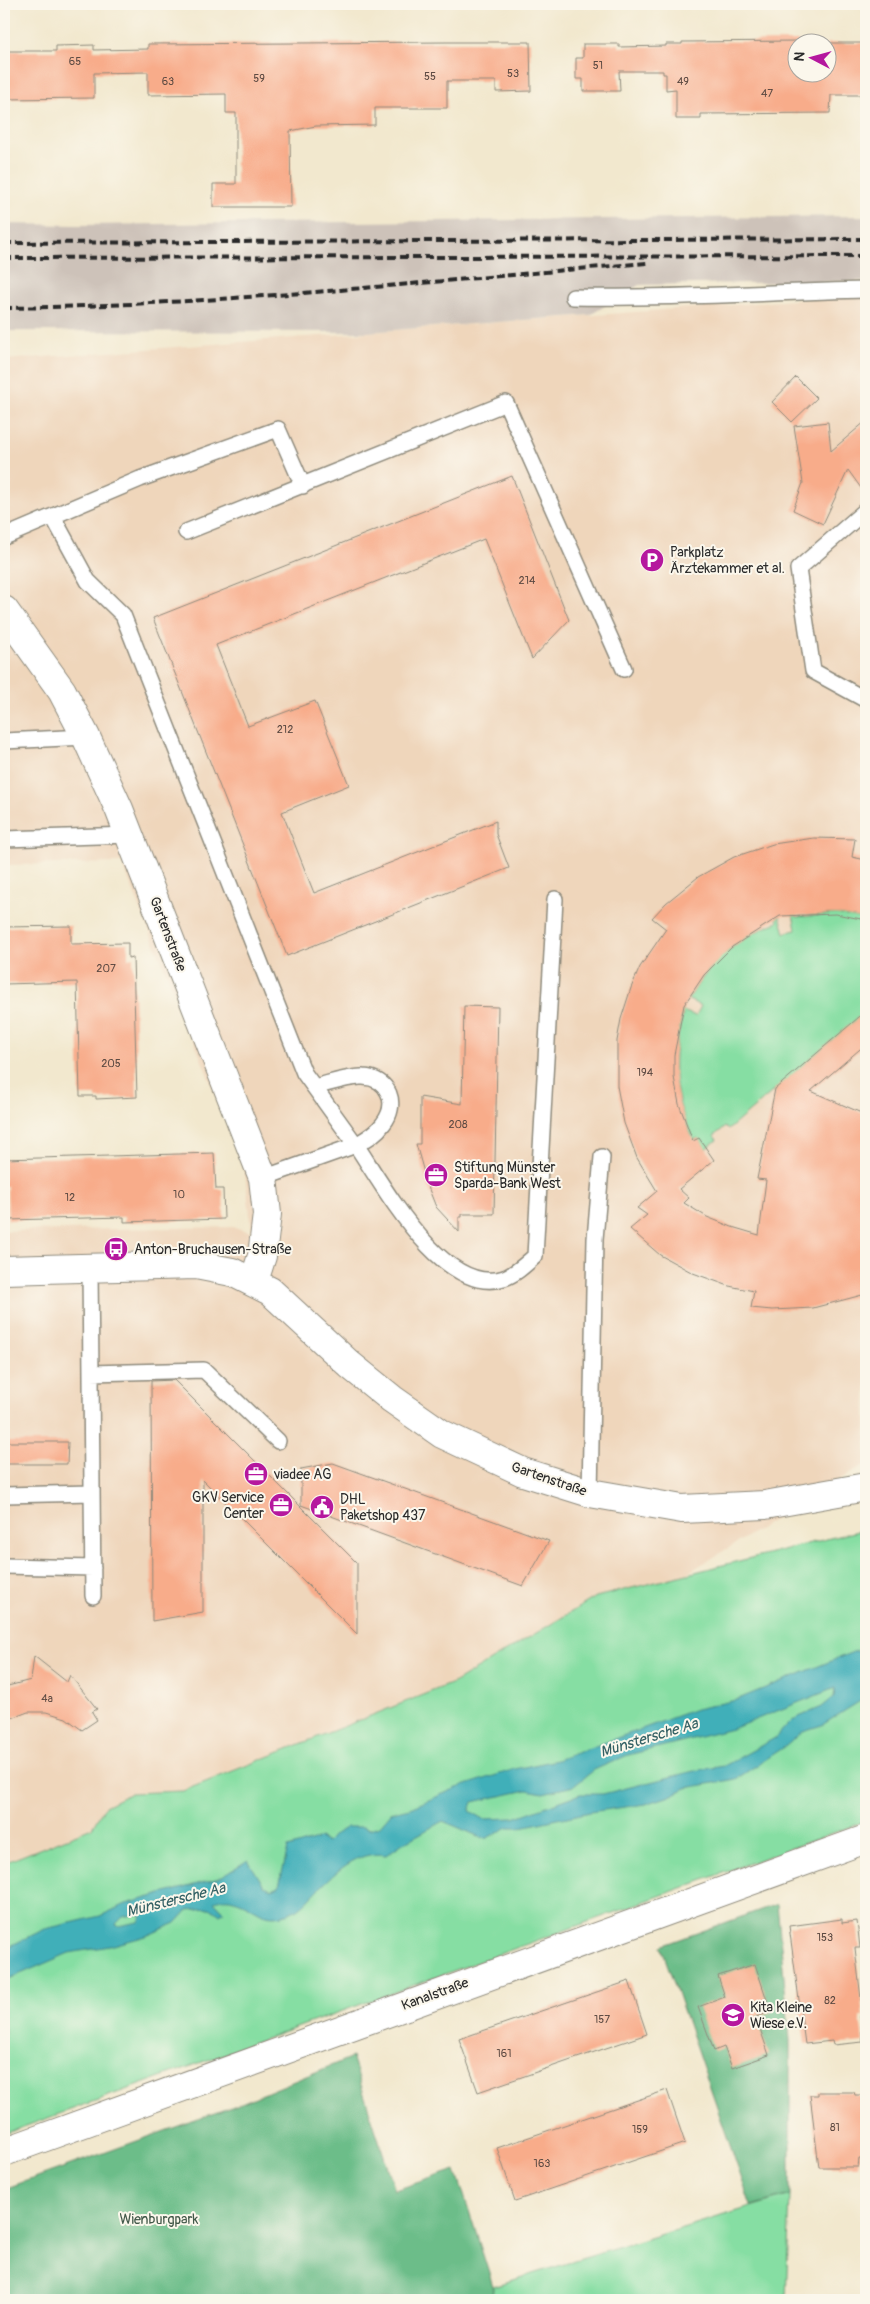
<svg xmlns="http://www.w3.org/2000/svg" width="870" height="2304" font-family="Pangolin,sans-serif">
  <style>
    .built { fill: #efd6bb }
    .industrial { fill: #cdc2b9 }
    .green { fill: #86dea3; stroke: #588467 }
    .forest { fill: #6cbd89; stroke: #4c745a }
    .water { fill: #3fafb9; stroke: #356d72; fill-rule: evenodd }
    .building { fill: #f8ac8a }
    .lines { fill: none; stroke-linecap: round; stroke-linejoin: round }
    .lane-casing { stroke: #8e8a7c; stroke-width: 18 }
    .street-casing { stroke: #8e8a7c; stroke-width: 30 }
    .secondary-casing { stroke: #8e8a7c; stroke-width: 30 }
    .lane { stroke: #fff; stroke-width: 15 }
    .street { stroke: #fff; stroke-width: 28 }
    .secondary { stroke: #fff; stroke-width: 28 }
    .rail { stroke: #2b2b2b; stroke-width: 4; stroke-dasharray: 8 4; stroke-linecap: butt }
    .labels { text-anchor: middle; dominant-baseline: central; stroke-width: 4; stroke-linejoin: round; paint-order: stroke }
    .number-label { font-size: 11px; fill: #5e4b43 }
    .poi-label { font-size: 14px; fill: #2b2b2b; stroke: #fbf7ec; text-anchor: start }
    .street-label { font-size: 14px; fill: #2b2b2b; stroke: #fbf7ec }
    .park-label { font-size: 14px; fill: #425849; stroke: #fbf7ec }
    .water-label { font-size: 15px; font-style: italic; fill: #336064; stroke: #fbf7ec }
  </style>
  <rect width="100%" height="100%" fill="#fbf7ec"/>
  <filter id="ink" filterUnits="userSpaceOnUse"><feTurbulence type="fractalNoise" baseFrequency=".02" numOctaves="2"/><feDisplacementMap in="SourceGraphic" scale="10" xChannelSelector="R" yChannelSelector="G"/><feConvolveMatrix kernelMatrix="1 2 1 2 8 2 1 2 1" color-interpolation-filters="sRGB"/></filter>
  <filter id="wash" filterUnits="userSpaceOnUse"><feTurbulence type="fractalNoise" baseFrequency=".0096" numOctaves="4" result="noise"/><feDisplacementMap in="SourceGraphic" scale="20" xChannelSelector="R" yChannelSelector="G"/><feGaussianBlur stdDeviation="1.12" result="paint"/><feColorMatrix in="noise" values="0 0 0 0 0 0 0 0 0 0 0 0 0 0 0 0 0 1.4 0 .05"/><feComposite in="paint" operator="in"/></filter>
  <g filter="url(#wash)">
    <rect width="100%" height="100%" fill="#f2e8ce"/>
    <!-- built -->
    <path class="built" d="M847,296H866V1464L469,1706L4,1862V1231L233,1227L252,1232L244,1165L122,863L4,865V360Z"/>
    <!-- industrial -->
    <path class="industrial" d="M866,216V281L639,285L590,315L368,332L4,331V224L79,225Z"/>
    <!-- green -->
    <path class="green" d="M793,913H796L797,917L836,914L866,920V1011L728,1130L725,1127L714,1136L717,1140L704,1150V1146L699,1138L694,1140C673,1100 669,1058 683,1015L679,1013L680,1010L696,1016L701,1006L685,998L686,995L690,997C710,962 740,936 778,922L777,918L780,916L785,933L796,930Z
      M866,1529V1821L4,2134V1863L92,1828L105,1806L131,1793L183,1791L455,1682L596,1597Z
      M790,2195L786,2300H492L493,2286Z"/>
    <!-- forest -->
    <path class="forest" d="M777,1904L790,2040V2195L751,2206L661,1946Z
      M352,2057L395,2190L456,2170L493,2286L492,2300H4V2189L234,2106Z"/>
    <!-- water -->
    <path class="water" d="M866,1649V1695L862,1700L822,1725L803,1731L786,1746L736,1779L686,1788L670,1796L646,1804L590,1812L521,1827H508L485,1839L443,1821L403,1843L386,1855C356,1850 335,1873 315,1893C310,1898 304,1905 298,1909C261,1927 259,1905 230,1899C225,1898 219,1900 214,1901L224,1912L219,1914L210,1908L188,1910L176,1923L146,1936L110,1946L69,1953L4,1981V1949L45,1929L100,1916L126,1904L219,1878L248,1860L264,1886L272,1889L279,1886L288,1848L320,1838L327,1843L335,1834L347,1827H363L369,1829L380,1826L392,1812L410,1808L457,1788L515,1769L557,1760L696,1709L736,1700L853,1652ZM835,1688L834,1697L822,1707L792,1720L775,1738L724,1766L694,1771L603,1794H580L514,1818L484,1819L470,1811L473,1802L527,1790L543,1793L574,1786L594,1770L628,1755L732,1729ZM138,1914L142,1917L139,1922L118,1926L116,1924L123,1917Z"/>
    <g id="blocks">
      <!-- building -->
      <path class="building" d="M798,41V72H828V43H866V95H831L830,113L701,114V119H676V89L666,90V74H663V71H619L620,91H583V79H576V58H583V44H619V47L666,46V44H682V42Z
        M447,42H530L531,91L496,92V81H447V108H375V125L316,126L290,131L291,207H213V184H236V113H226V94L148,95V72L94,73V98L4,99V51H56V46L94,45V50L148,49V44Z
        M796,377L817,398L792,422L772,402Z
        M866,421V495L848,470L823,524L793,510L803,483L794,426L828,422L831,451Z
        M512,476L569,620L532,659L484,539L216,645L248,726L315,701L349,785L282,812L314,893L496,821V834L509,868L287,956L153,618Z
        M814,838L855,839L852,857L866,860V920L836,914L780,916L732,947L704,975L684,1005L674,1055V1077L679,1104L693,1141L699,1138L714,1160L679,1189L689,1198L684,1203L707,1217L732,1227L759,1235L766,1180L757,1179L775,1089L866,1011V1044L811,1091L866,1115V1294L813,1308L772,1310L751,1308L754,1291L729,1286L693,1273L660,1255L630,1229L647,1215L637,1208L657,1191L637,1158L624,1123L617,1086V1041L621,1019L631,988L640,967L666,929L652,918L666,903L698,877L734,857L773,844Z
        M71,926V944L128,943V958L133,957L137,1097L96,1099V1096H80L77,982L4,984V927Z
        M464,1006L498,1007L494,1214H462V1217H459V1232L436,1207L428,1187L416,1144H420V1097L462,1104Z
        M214,1153L216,1189H223L224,1219L124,1222V1217L8,1220L7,1186H4V1159Z
        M174,1380L357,1563V1634L203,1480V1612L152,1621L151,1381Z
        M4,1442H68L67,1464H4Z
        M333,1463L455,1507L549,1541L523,1586L301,1505V1469Z
        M34,1656L67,1682L70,1675L97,1709L92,1712L97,1720L82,1730L66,1718L46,1712H28L4,1721V1687L31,1680Z
        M842,1919V1923L857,1921L860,1948H855L863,2016H860L863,2042L833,2045L832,2041L805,2044L789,1926Z
        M755,1964L771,2012L756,2017L769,2055L732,2068L724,2047L714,2051L698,2007L725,1997L718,1976Z
        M629,1981L647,2034L478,2092L459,2039Z
        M667,2090L685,2143L515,2201L497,2148Z
        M818,2092H854L855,2095H866V2159H859L858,2167H819L810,2095H818Z"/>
    </g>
  </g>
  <g filter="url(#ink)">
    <use href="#blocks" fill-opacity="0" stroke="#8e8a7c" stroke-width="1"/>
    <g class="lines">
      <!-- lane casing -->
      <g class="lane-casing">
        <path id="lane" d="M573,297C671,299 768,292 866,290
          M866,510L798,569L813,671L866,700
          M53,517L88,581L123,615L304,1073L356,1145L263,1178
          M186,532L506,403L624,669
          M4,537L140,479L278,429L303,486
          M4,741L86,737
          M4,839L130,835
          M314,1087C328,1084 348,1076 363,1077C389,1078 399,1104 383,1124C376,1134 366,1139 356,1145C383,1185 444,1298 504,1278C516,1274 526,1264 535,1256L555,899
          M90,1267L93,1596
          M91,1373L204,1370L278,1441
          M590,1493L595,1239L602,1157
          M4,1495L92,1493
          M4,1566L93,1568"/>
      </g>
      <!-- street casing -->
      <g class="street-casing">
        <path id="street" d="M4,610L62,691L86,737L119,809L263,1178L267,1214L262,1256L254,1281
          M4,1270L196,1265L232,1272L270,1291L350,1365L392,1399L442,1434L523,1472L590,1493L682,1509L765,1505L866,1487"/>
      </g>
      <!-- secondary casing -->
      <g class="secondary-casing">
        <path id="secondary" d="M4,2152L866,1839"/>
      </g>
      <!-- lane -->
      <use href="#lane" class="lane"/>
      <!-- street -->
      <use href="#street" class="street"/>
      <!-- secondary -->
      <use href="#secondary" class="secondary"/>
      <!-- rail -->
      <path class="rail" d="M4,243L866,239
        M4,258L866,256
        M4,308C219,305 433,281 647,263"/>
    </g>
  </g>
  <!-- icons -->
  <defs>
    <g id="parking-disc" transform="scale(1.25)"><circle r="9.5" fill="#b5179e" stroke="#fbf7ec"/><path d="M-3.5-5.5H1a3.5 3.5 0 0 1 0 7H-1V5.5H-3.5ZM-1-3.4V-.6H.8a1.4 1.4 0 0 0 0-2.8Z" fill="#fff"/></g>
    <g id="office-disc" transform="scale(1.25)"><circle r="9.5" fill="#b5179e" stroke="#fbf7ec"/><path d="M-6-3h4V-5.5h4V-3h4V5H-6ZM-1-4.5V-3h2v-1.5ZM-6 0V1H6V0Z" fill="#fff"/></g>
    <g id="bus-disc" transform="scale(1.25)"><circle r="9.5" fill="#b5179e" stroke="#fbf7ec"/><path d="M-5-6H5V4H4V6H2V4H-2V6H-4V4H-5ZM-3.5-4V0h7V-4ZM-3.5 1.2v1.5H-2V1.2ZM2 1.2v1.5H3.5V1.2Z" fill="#fff"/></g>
    <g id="civic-disc" transform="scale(1.25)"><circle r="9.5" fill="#b5179e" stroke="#fbf7ec"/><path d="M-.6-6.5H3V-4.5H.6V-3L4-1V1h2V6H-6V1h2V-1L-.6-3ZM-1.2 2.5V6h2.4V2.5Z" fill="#fff"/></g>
    <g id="school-disc" transform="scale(1.25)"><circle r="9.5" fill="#b5179e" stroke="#fbf7ec"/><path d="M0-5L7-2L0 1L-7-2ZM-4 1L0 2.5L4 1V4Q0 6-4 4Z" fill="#fff"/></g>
  </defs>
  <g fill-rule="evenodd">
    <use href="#parking-disc" x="652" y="560"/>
    <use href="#office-disc" x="436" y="1175"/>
    <use href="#bus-disc" x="116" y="1249"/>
    <use href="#office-disc" x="256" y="1474"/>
    <use href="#office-disc" x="281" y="1505"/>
    <use href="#civic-disc" x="322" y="1507"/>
    <use href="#school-disc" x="733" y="2015"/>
  </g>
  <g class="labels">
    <!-- number labels -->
    <g class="number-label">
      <text x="75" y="61">65</text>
      <text x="598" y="65">51</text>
      <text x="513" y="73">53</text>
      <text x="430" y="76">55</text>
      <text x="259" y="78">59</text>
      <text x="168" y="81">63</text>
      <text x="683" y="81">49</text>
      <text x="767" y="93">47</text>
      <text x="527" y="580">214</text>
      <text x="285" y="729">212</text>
      <text x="106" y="968">207</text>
      <text x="111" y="1063">205</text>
      <text x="645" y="1072">194</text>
      <text x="458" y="1124">208</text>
      <text x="179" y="1194">10</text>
      <text x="70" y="1197">12</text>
      <text x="47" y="1698">4a</text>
      <text x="825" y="1937">153</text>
      <text x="830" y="2000">82</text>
      <text x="602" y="2019">157</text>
      <text x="504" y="2053">161</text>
      <text x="835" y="2127">81</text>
      <text x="640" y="2129">159</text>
      <text x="542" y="2163">163</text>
    </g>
    <!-- poi labels -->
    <g class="poi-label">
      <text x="670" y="552">Parkplatz<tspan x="670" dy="16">Ärztekammer et al.</tspan></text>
      <text x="454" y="1167">Stiftung Münster<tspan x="454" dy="16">Sparda-Bank West</tspan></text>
      <text x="134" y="1249">Anton-Bruchausen-Straße</text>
      <text x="274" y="1474">viadee AG</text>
      <text x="264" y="1497" text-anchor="end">GKV Service<tspan x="264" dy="16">Center</tspan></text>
      <text x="340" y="1499">DHL<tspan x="340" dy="16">Paketshop 437</tspan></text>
      <text x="750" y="2007">Kita Kleine<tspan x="750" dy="16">Wiese e.V.</tspan></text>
    </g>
    <!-- street labels -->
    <g class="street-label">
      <text transform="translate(168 934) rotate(69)">Gartenstraße</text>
      <text transform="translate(549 1479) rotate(19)">Gartenstraße</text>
      <text transform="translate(435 1994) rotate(-20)">Kanalstraße</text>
    </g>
    <!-- park labels -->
    <g class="park-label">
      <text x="159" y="2219">Wienburgpark</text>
    </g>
    <!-- water labels -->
    <g class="water-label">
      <text transform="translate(649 1738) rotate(-17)">Münstersche Aa</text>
      <text transform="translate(176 1900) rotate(-14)">Münstersche Aa</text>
    </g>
  </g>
  <!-- margin -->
  <rect width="870" height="2304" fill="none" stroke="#fbf7ec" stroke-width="20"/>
  <!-- north arrow -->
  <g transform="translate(812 58) rotate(276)"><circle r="24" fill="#fbf7ec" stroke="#a8a59f"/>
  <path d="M0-4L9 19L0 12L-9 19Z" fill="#b5179e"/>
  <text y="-8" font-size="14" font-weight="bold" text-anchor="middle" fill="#2b2b2b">N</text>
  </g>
</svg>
